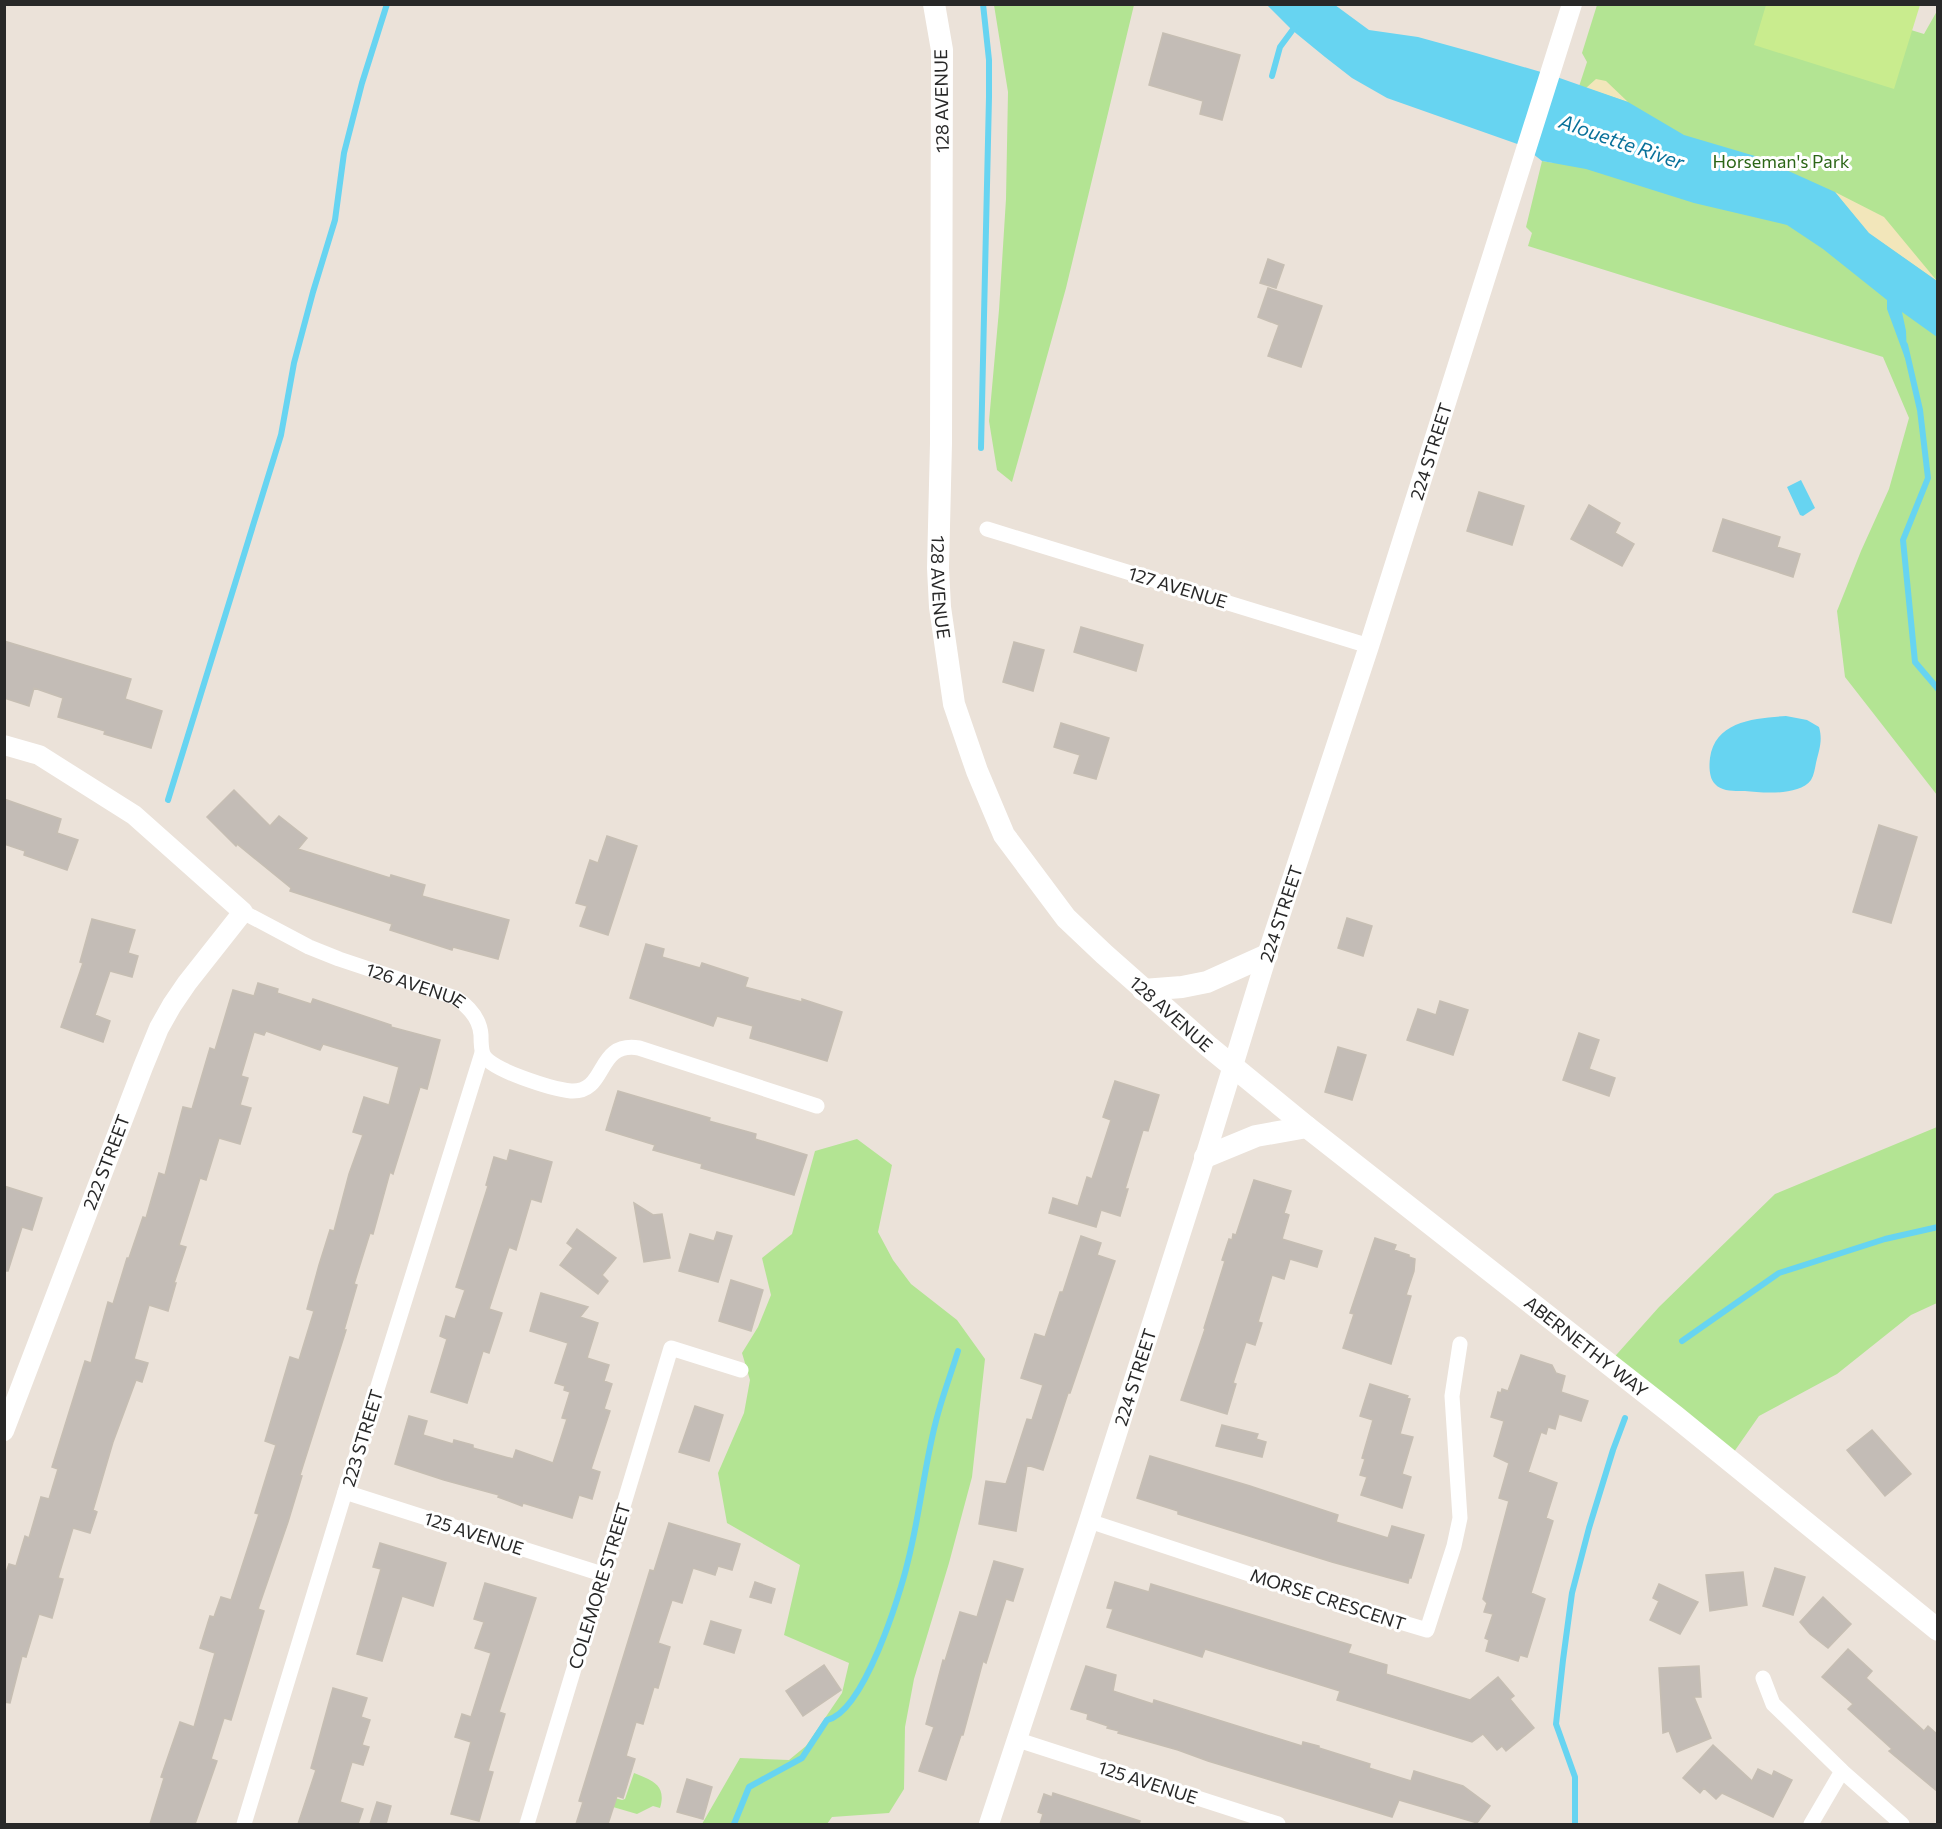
<svg xmlns="http://www.w3.org/2000/svg" width="1942" height="1829" font-family="Commissioner,sans-serif">
  <style>
    .green { fill: #b3e493 }
    .sand { fill: #f2e6ba }
    .pitch { fill: #c9ec8e }
    .water { fill: #67d4f1 }
    .lines { fill: none; stroke-linecap: round; stroke-linejoin: round }
    .stream { stroke: #67d4f1; stroke-width: 6 }
    .building { fill: #c3bcb6; stroke: #c6beb3; stroke-width: 1.5 }
    .minor { stroke: #fff; stroke-width: 15 }
    .tertiary { stroke: #fff; stroke-width: 20 }
    .secondary { stroke: #fff; stroke-width: 22 }
    .labels { text-anchor: middle; dominant-baseline: central; stroke-width: 6; stroke-linejoin: round; paint-order: stroke }
    .street-label { font-size: 18px; fill: #282828; stroke: #fff }
    .park-label { font-size: 18px; fill: #2c6617; stroke: #fff }
    .water-label { font-size: 20px; font-style: italic; fill: #09719a; stroke: #fff }
  </style>
  <rect width="100%" height="100%" fill="#ebe2d9"/>
  <!-- green -->
  <path class="green" d="M994,5H1134L1066,288L1012,482L997,470L989,421L999,310L1006,199L1008,92Z
    M1597,5H1830L1924,34L1937,11V795L1845,677L1837,611L1861,551L1889,489L1909,418L1883,357L1528,246L1532,233L1526,227L1542,161L1554,163L1587,62L1582,53Z
    M1937,1127V1303L1911,1315L1837,1374L1759,1416L1729,1459L1609,1363L1659,1307L1775,1194Z
    M857,1139L892,1165L878,1232L893,1260L911,1284L957,1320L985,1359L972,1477L949,1563L914,1679L905,1727L904,1789L889,1813L832,1817L827,1824H702L740,1758L789,1760L806,1746L842,1693L849,1663L784,1635L800,1565L727,1523L718,1473L744,1413L750,1380L742,1353L758,1327L771,1295L762,1258L792,1234L815,1151Z
    M634,1773C652,1780 667,1785 660,1808L653,1806L637,1814L613,1807L615,1798L622,1800L625,1799Z"/>
  <!-- sand -->
  <path class="sand" d="M1596,79L1606,81L1628,102L1586,88Z
    M1835,192L1884,217L1937,281L1868,233Z"/>
  <!-- pitch -->
  <path class="pitch" d="M1766,5V4L1920,5L1894,89L1754,45Z"/>
  <!-- water -->
  <path class="water" d="M1267,5H1335L1369,30L1418,37L1476,53L1551,75L1628,102L1684,135L1755,156L1835,192L1869,233L1937,281V337L1902,312L1906,331L1907,355L1905,358L1887,309V300L1823,249L1787,225L1694,203L1586,169L1542,161L1523,146L1387,98L1352,78L1325,57L1292,30Z
    M1801,480L1815,508L1803,516L1800,515L1787,487Z
    M1786,716L1807,720L1819,727C1823,741 1819,750 1816,763C1815,768 1814,775 1811,780C1799,796 1763,793 1745,791C1736,791 1722,792 1715,784C1709,778 1709,766 1710,758C1715,721 1755,718 1786,716Z"/>
  <g class="lines">
    <!-- stream -->
    <path class="stream" d="M1272,76L1280,47L1297,24
      M1905,345L1920,410L1928,478L1903,540L1915,662L1938,689
      M981,448L989,97V60L983,4
      M168,800L281,435L294,363L313,292L335,220L344,153L362,83L387,4
      M1682,1341L1779,1273L1885,1239L1938,1227
      M734,1824L749,1787L802,1758L827,1720C864,1712 900,1595 908,1561C920,1514 924,1467 936,1421C942,1397 951,1374 958,1351
      M1575,1824V1777L1556,1724L1563,1660L1572,1593L1589,1528L1613,1450L1625,1418"/>
  </g>
  <!-- building -->
  <path class="building" d="M1163,33L1240,55L1222,120L1200,114L1203,101L1149,85Z
    M1268,259L1284,265L1276,288L1260,283Z
    M1268,288L1322,306L1301,367L1268,356L1279,325L1258,317Z
    M1479,492L1524,506L1512,545L1467,531Z
    M1589,505L1620,523L1615,533L1634,544L1622,566L1571,539Z
    M1723,519L1780,537L1777,547L1800,554L1793,577L1713,551Z
    M1081,627L1143,645L1136,671L1074,652Z
    M4,641L131,679L125,699L162,711L151,748L104,734L105,731L58,717L63,698L34,688L29,706L4,698Z
    M1014,642L1044,650L1033,691L1003,682Z
    M1061,723L1109,738L1096,779L1074,773L1080,755L1054,747Z
    M234,790L270,826L279,816L307,838L298,849L390,878L391,875L425,885L422,896L509,920L498,959L453,947L452,950L390,930L392,924L290,891L291,888L237,844L236,846L207,817Z
    M4,799L61,819L57,833L78,840L67,870L24,855L25,851L4,844Z
    M1879,825L1917,837L1891,923L1853,912Z
    M607,836L637,846L608,935L580,926L587,906L576,903L590,860L598,863Z
    M1347,918L1372,926L1363,956L1338,948Z
    M92,919L135,930L128,953L138,956L132,977L110,971L95,1015L110,1021L103,1042L61,1027L83,963L80,962Z
    M646,944L664,949L662,957L700,968L702,963L748,978L745,987L802,1002V999L842,1012L827,1061L750,1038L753,1026L717,1016L713,1026L630,998Z
    M258,983L278,989L277,993L311,1004L313,999L391,1025V1027L440,1040L427,1089L420,1087L393,1174L390,1172L373,1234L370,1233L354,1284L357,1285L344,1330H346L300,1475L302,1476L288,1522L258,1609L264,1611L231,1720L224,1718L211,1759L217,1761L195,1824H150L164,1778L161,1777L180,1722L194,1727L215,1653L200,1648L210,1616L214,1617L221,1597L231,1600L259,1514L255,1513L276,1445L265,1441L290,1357L299,1360L314,1311L307,1309L319,1265L330,1230L334,1231L349,1174L363,1135L353,1132L364,1097L389,1105L399,1067L323,1044L320,1050L266,1031L264,1035L254,1032L241,1076L248,1078L240,1105L251,1108L240,1144L219,1138L206,1180L200,1178L179,1245L186,1247L174,1283H176L168,1311L149,1305L134,1359L148,1363L142,1382L136,1380L113,1442L93,1510L97,1512L90,1533L73,1528L58,1578L63,1579L52,1618L39,1614L26,1657L22,1656L10,1703L4,1702V1579L9,1564L16,1566L25,1536L29,1538L41,1497L49,1499L58,1469L52,1467L85,1361L91,1363L108,1302L113,1304L127,1258H129L143,1217L146,1218L159,1173L165,1175L183,1107L192,1109L210,1048L215,1050L233,990L254,996Z
    M1440,1001L1468,1010L1453,1055L1407,1040L1418,1009L1436,1015Z
    M1579,1033L1599,1040L1589,1069L1615,1078L1609,1096L1563,1080Z
    M1338,1047L1366,1055L1352,1100L1325,1092Z
    M1115,1081L1159,1095L1148,1131L1143,1130L1125,1189H1128L1120,1216L1101,1210L1096,1227L1049,1213L1053,1198L1078,1206L1087,1177L1092,1179L1111,1120L1103,1117Z
    M618,1091L710,1118L709,1121L756,1134L755,1139L807,1155L794,1195L701,1168L702,1164L653,1150L655,1145L606,1130Z
    M510,1150L552,1162L541,1202L531,1199L516,1250L509,1247L489,1309L502,1313L489,1353L483,1351L467,1403L431,1392L447,1339L440,1336L446,1316L455,1319L465,1290L456,1287L488,1186L486,1185L494,1157L507,1161Z
    M1254,1180L1291,1191L1284,1213L1289,1215L1282,1239L1322,1251L1317,1267L1290,1259L1284,1279L1272,1275L1258,1322L1262,1323L1255,1345L1246,1342L1233,1383L1236,1384L1227,1414L1181,1400L1205,1329L1204,1328L1225,1261L1222,1260L1229,1239L1232,1240L1233,1234L1236,1235Z
    M4,1186L42,1198L32,1230L22,1227L8,1271H4Z
    M634,1203L653,1215L662,1214L670,1258L644,1262Z
    M577,1229L616,1258L602,1275L608,1281L598,1294L560,1265L573,1248L567,1243Z
    M717,1232L732,1236L718,1282L679,1271L690,1234L714,1241Z
    M1081,1236L1101,1243L1097,1255L1115,1261L1070,1393H1068L1043,1470L1027,1465L1016,1531L979,1524L986,1481L1006,1484L1027,1419L1032,1420L1043,1385L1021,1378L1035,1334L1045,1337L1060,1292H1063Z
    M1375,1238L1396,1245L1394,1250L1409,1255V1257L1415,1259L1414,1271L1406,1295L1411,1296L1391,1364L1343,1348L1354,1314L1350,1313Z
    M731,1280L763,1290L751,1331L719,1321Z
    M541,1293L588,1307L580,1317L598,1323L587,1358L609,1365L604,1381L612,1384L604,1409L610,1411L591,1469L600,1472L592,1499L579,1495L572,1518L523,1503L522,1506L498,1497L499,1495L444,1480L395,1464L409,1416L427,1421L423,1435L453,1444L454,1440L473,1445V1448L513,1459L516,1450L553,1463L567,1419L562,1418L570,1392L564,1390L565,1386L555,1383L568,1343L530,1331Z
    M1521,1355L1552,1365L1556,1373L1565,1376L1561,1392L1588,1401L1581,1421L1559,1414L1555,1429L1548,1427L1546,1434L1541,1432L1528,1472L1557,1483L1546,1518L1553,1521L1531,1593L1545,1599L1527,1657L1520,1655L1518,1661L1486,1651L1489,1640L1485,1638L1493,1614L1484,1612L1487,1603L1483,1599L1509,1501L1499,1498L1509,1463L1494,1456L1504,1421L1491,1417L1498,1392L1501,1393L1502,1389L1508,1391Z
    M1370,1384L1408,1396L1407,1398L1410,1399L1400,1434L1413,1437L1402,1474L1411,1477L1402,1508L1361,1495L1367,1477L1360,1475L1365,1459L1362,1458L1373,1420L1360,1416Z
    M695,1406L723,1415L709,1461L679,1452Z
    M1222,1425L1258,1434L1256,1439L1266,1442L1262,1457L1216,1446Z
    M1872,1430L1911,1474L1885,1496L1847,1450Z
    M1150,1456L1250,1486L1338,1515L1336,1522L1388,1538L1392,1526L1424,1535L1411,1578H1409L1408,1583L1332,1562L1178,1514V1511L1137,1498Z
    M669,1523L740,1544L732,1570L718,1566L715,1575L693,1568L682,1603L672,1600L658,1643L670,1647L658,1688L654,1687L643,1724L636,1722L626,1756L635,1759L623,1798L617,1796L608,1824H576L583,1802L579,1801L630,1635L650,1570L654,1571Z
    M380,1543L446,1563L433,1606L402,1596L382,1661L357,1654L381,1569L373,1567Z
    M994,1561L1023,1569L1013,1601L1006,1599L986,1663L983,1661L963,1735H961L946,1780L919,1771L934,1727L926,1724L943,1660L945,1661L960,1612L977,1617Z
    M1775,1568L1805,1577L1793,1615L1763,1606Z
    M1743,1572L1747,1605L1710,1611L1706,1575Z
    M755,1582L775,1589L771,1603L750,1597Z
    M1115,1582L1149,1592L1151,1584L1351,1645L1348,1653L1387,1665L1386,1674L1470,1700L1498,1677L1514,1696L1510,1699L1534,1728L1506,1751L1502,1746L1497,1750L1483,1734L1472,1742L1337,1700L1340,1691L1205,1649L1202,1657L1107,1627L1113,1609L1107,1608Z
    M485,1583L536,1598L499,1712L505,1714L488,1771L493,1772L479,1821L451,1814L471,1742L455,1737L462,1714L471,1717L491,1653L475,1648L484,1622L474,1619Z
    M1659,1584L1698,1602L1680,1634L1650,1620L1659,1601L1653,1598Z
    M1823,1597L1851,1624L1828,1648L1810,1634L1800,1622Z
    M711,1621L741,1630L734,1653L704,1644Z
    M1848,1649L1872,1671L1866,1678L1924,1731L1928,1726L1938,1735V1792L1889,1751L1892,1749L1848,1709L1853,1704L1822,1677Z
    M824,1665L841,1690L803,1716L786,1691Z
    M1086,1666L1116,1675L1113,1691L1153,1704L1154,1700L1302,1746L1303,1742L1319,1746V1748L1370,1764L1369,1768L1411,1781L1414,1771L1463,1786L1490,1806L1477,1823L1399,1800L1392,1817L1208,1761L1178,1750L1118,1733L1119,1731L1107,1728L1108,1726L1087,1719L1088,1714L1071,1709Z
    M1699,1666L1701,1697H1694L1711,1738L1677,1752L1669,1731L1663,1733L1659,1668Z
    M333,1688L367,1698L361,1717L370,1720L362,1745L369,1747L363,1765L352,1762L340,1802L363,1809L358,1824H298L316,1770L311,1768Z
    M1713,1745L1752,1781L1758,1769L1772,1776L1774,1771L1792,1780L1773,1817L1722,1793L1716,1799L1704,1788L1700,1793L1683,1778Z
    M687,1779L712,1787L703,1819L677,1812Z
    M1053,1793L1140,1821L1139,1824H1040L1043,1814L1038,1812L1044,1794L1052,1797Z
    M377,1802L391,1806L386,1824H370Z"/>
  <g class="lines">
    <!-- minor -->
    <g class="minor">
      <path d="M987,529L1369,646"/>
      <path id="s1" d="M243,912L309,947L339,959L456,998C469,1007 480,1019 481,1035C481,1041 481,1049 483,1054C489,1070 553,1089 571,1091C608,1093 595,1041 639,1048L817,1106"/>
      <path d="M345,1492L602,1574"/>
      <path d="M1089,1521L1340,1604L1427,1630L1454,1546L1460,1518L1452,1396L1460,1344"/>
      <path d="M1763,1678L1773,1704L1842,1771L1902,1824"/>
      <path d="M1018,1740L1278,1824"/>
      <path d="M244,1824L345,1492L482,1053"/>
      <path d="M527,1824L671,1348L741,1370"/>
      <path d="M1811,1824L1842,1771"/>
    </g>
    <!-- tertiary -->
    <g class="tertiary">
      <path d="M4,745L39,755L134,815L243,912L187,983L172,1005L159,1028L143,1067L4,1431"/>
      <path id="s2" d="M989,1824L1089,1521L1205,1157L1267,955L1369,646L1572,4"/>
    </g>
    <!-- secondary -->
    <g class="secondary">
      <path id="s3" d="M934,4L942,50L941,443L938,568L940,607L954,704L977,771L1004,835L1066,918L1104,954L1208,1046L1307,1127L1675,1416L1938,1630"/>
      <path d="M1143,990L1182,987L1207,982L1267,955"/>
      <path d="M1205,1157L1256,1136L1307,1127"/>
    </g>
  </g>
  <g class="labels">
    <!-- street labels -->
    <g class="street-label">
      <text transform="translate(941 101) rotate(-91)">128 AVENUE</text>
      <text stroke="none"><textPath href="#s2" startOffset="1442">224 STREET</textPath></text>
      <text stroke="none"><textPath href="#s3" startOffset="584">128 AVENUE</textPath></text>
      <text transform="translate(1178 587) rotate(17)">127 AVENUE</text>
      <text stroke="none"><textPath href="#s2" startOffset="956">224 STREET</textPath></text>
      <text stroke="none"><textPath href="#s1" startOffset="188">126 AVENUE</textPath></text>
      <text stroke="none"><textPath href="#s3" startOffset="1088">128 AVENUE</textPath></text>
      <text transform="translate(106 1162) rotate(-69)">222 STREET</text>
      <text stroke="none"><textPath href="#s3" startOffset="1620">ABERNETHY WAY</textPath></text>
      <text stroke="none"><textPath href="#s2" startOffset="470">224 STREET</textPath></text>
      <text transform="translate(362 1438) rotate(-73)">223 STREET</text>
      <text transform="translate(474 1533) rotate(18)">125 AVENUE</text>
      <text transform="translate(599 1586) rotate(-73)">COLEMORE STREET</text>
      <text transform="translate(1328 1599) rotate(18)">MORSE CRESCENT</text>
      <text transform="translate(1148 1782) rotate(18)">125 AVENUE</text>
    </g>
    <!-- park labels -->
    <g class="park-label">
      <text x="1781" y="161">Horseman's Park</text>
    </g>
    <!-- water labels -->
    <g class="water-label">
      <text transform="translate(1622 141) rotate(19)">Alouette River</text>
    </g>
  </g>
  <!-- border -->
  <rect width="1942" height="1829" fill="none" stroke="#282828" stroke-width="12"/>
</svg>
